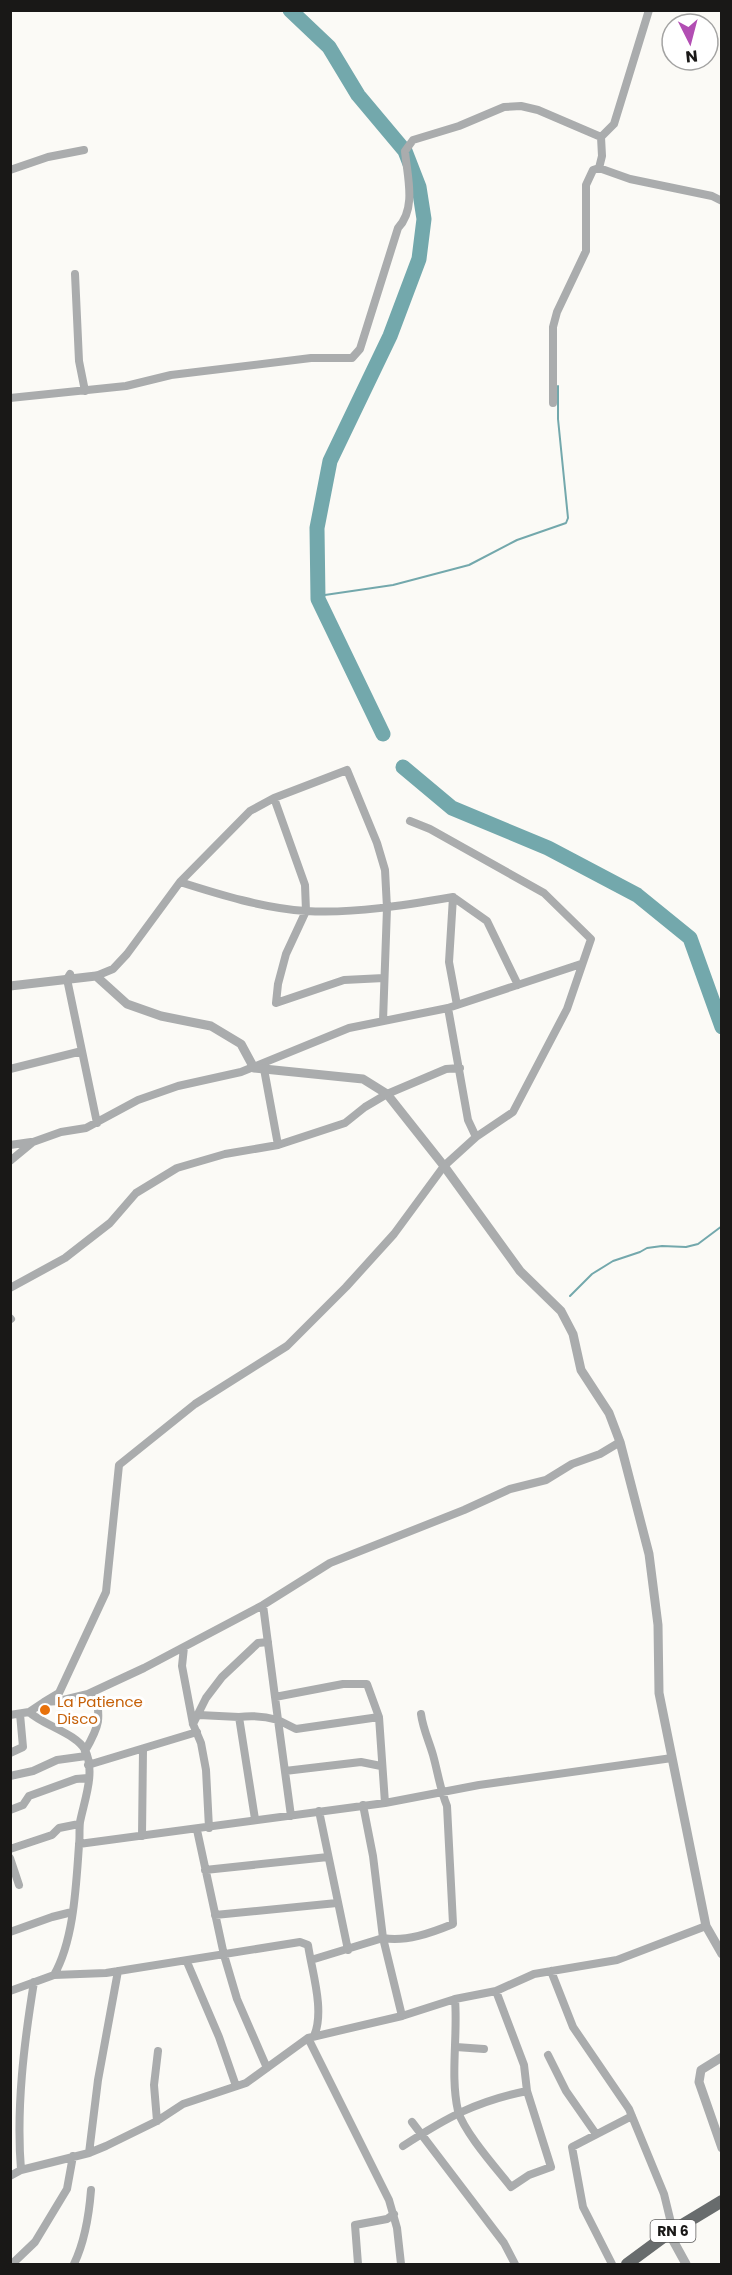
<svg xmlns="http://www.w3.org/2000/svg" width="732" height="2275" font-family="Poppins,sans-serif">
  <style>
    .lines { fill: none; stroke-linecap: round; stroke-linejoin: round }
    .stream { stroke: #73a8ac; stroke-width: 2 }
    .river { stroke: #73a8ac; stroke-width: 15 }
    .minor { stroke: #aaacad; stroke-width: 8 }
    .tertiary { stroke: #aaacad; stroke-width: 9 }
    .primary { stroke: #686c6d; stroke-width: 12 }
    .food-dot { fill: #e8710a; stroke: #fff; stroke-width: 2 }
    .labels { text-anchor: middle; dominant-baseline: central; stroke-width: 6; stroke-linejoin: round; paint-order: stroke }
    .shield { fill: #fff; stroke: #5e5d5d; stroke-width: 1.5 }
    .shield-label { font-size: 14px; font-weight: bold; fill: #191817 }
    .food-label { font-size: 15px; fill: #c56008; stroke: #fff; text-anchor: start }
  </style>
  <rect width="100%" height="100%" fill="#fbfaf6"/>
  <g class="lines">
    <!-- stream -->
    <path class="stream" d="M318,596L393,585L469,565L517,540L566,523L568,518L558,419V386
      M570,1296L592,1274L613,1261L640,1252L647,1248L662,1246L686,1247L698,1244L722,1226"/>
    <!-- river -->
    <path class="river" d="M290,10L329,47L358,95L405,151L419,187L424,219L419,259L390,336L330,461L317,528L318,599L383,734
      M403,767L452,808L548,848L637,895L690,938L722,1027"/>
    <!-- minor -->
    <path class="minor" d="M649,10L614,124L601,137L602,156L599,168L630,179L712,196L722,201
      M10,170L48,157L84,150
      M75,274L79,361L85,391
      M10,398L126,386L171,375L311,358H352L360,349L398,228C417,208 407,176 405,151L413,140L459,126L504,107L521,106L538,110L601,137
      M553,403V327L557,312L586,251V185L593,170L599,168
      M274,798L305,885L306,911L286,954L278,984L276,1003L344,980L384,978
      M180,882C221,895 263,908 306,911C353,914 406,905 453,897L487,921L518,985
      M453,897L449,962L457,1005
      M70,974L67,979L97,1123
      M96,976L113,969L127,954L180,882L250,811L274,798L347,770L377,843L385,870L387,908L383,1021
      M448,1008L468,1120L476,1137
      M10,1069L82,1051
      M264,1069L278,1145
      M10,1145L31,1142
      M10,1161L33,1142L61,1132L86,1128L138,1100L178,1086L241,1072L349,1028L448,1008L581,964
      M10,1288L65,1258L110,1223L136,1193L177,1168L225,1154L278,1145L345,1123L365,1107L387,1094L446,1069L460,1068
      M10,1318L11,1319
      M263,1605L278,1720L296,1729L379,1717
      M184,1647L182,1666L193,1724L201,1743L206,1770L209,1828
      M275,1697L343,1684H367L379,1717L385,1803
      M44,1702L59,1693L106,1592L119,1465L195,1404L287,1346L346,1287L394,1234L444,1166L476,1137L513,1112L567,1009L591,939L544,893L430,829L410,821
      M10,1715L29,1712L44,1702L59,1701L88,1694L144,1668L263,1605L330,1563L464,1510L510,1489L546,1480L572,1464L600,1454L620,1442
      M199,1715L239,1717
      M193,1724L206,1698L222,1677L258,1643L268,1642
      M85,1751C100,1725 101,1719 95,1691
      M10,1753L23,1747L20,1714
      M88,1765L197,1732
      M285,1771L361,1762L381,1766
      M10,1776L33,1771L57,1760L86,1756
      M10,1810L23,1805L29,1796L76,1779L88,1778
      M319,1811L348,1950
      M255,1819L239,1717C254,1715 264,1716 278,1720L291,1816
      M197,1830L224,1955L237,1999L267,2068
      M142,1836L143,1750
      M79,1844L385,1803L479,1785L672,1758
      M10,1849L52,1835L59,1828L79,1824
      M10,1858L19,1885
      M205,1870L328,1857
      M215,1915L337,1903
      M10,1932L52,1917L72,1912
      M311,1960L383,1938L373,1856L363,1805
      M187,1962L219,2037L236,2086
      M551,1971L573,2027L629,2109L664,2194L673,2231
      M54,1975L106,1973L300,1942L308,1945C312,1972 325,2011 314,2036
      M10,1991L54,1975C74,1940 76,1886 79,1845C80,1838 79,1830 80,1822C84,1801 96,1772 85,1750C77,1734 43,1725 29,1712
      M455,1999C458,2036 450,2075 458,2111C464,2132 496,2168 511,2187L529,2175L551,2167L527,2091L524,2065L496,1991
      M402,2016L383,1938C406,1942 431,1933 453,1924L447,1806C440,1789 438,1773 433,1755C429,1741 423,1729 421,1714
      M308,2038L389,2200L397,2228L401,2264
      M456,2047L484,2049
      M548,2055L566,2091L596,2134
      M157,2121L154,2085L158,2051
      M412,2122L504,2243L515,2264
      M403,2146C446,2118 476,2101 527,2091
      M89,2153L98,2080L118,1971
      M21,2170C16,2108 24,2043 34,1982
      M10,2176L21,2170L89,2153L106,2146L157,2121L183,2104L246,2083L308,2038L402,2016L455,1999L496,1991L534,1974L617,1960L706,1926
      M12,2264L35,2242L67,2189L73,2156
      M74,2264C85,2241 89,2216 91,2190
      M358,2264L355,2225L387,2219L394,2214
      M612,2264L583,2207L572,2147L632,2116"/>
    <!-- tertiary -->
    <path class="tertiary" d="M10,986L96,976L127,1004L161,1016L211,1026L241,1044L254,1068L363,1079L387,1094L444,1166L520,1271L561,1311L573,1334L581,1370L609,1413L620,1442L649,1554L658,1625L659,1693L706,1926L722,1954
      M722,2057L701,2070L699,2082L722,2148
      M669,2233L686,2264"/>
    <!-- primary -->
    <path class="primary" d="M627,2264L669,2233L722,2201"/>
  </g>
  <!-- markers -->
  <circle class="food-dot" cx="45" cy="1710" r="6"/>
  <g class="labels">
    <!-- shield labels -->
    <rect class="shield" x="650.5" y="2220" width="45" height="22" rx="4.5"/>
    <g class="shield-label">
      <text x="673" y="2231">RN 6</text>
    </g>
    <!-- food labels -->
    <g class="food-label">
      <text x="57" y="1701">La Patience<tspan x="57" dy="17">Disco</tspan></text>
    </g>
  </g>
  <!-- border -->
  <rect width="732" height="2275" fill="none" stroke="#191817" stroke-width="24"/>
  <!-- north arrow -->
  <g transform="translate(690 42) rotate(174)"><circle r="28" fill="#ffffff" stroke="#a3a3a2" stroke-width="1.5"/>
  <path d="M0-4.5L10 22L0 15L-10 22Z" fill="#b24eb3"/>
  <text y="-9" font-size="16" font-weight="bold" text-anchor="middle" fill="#191817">N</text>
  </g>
</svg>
